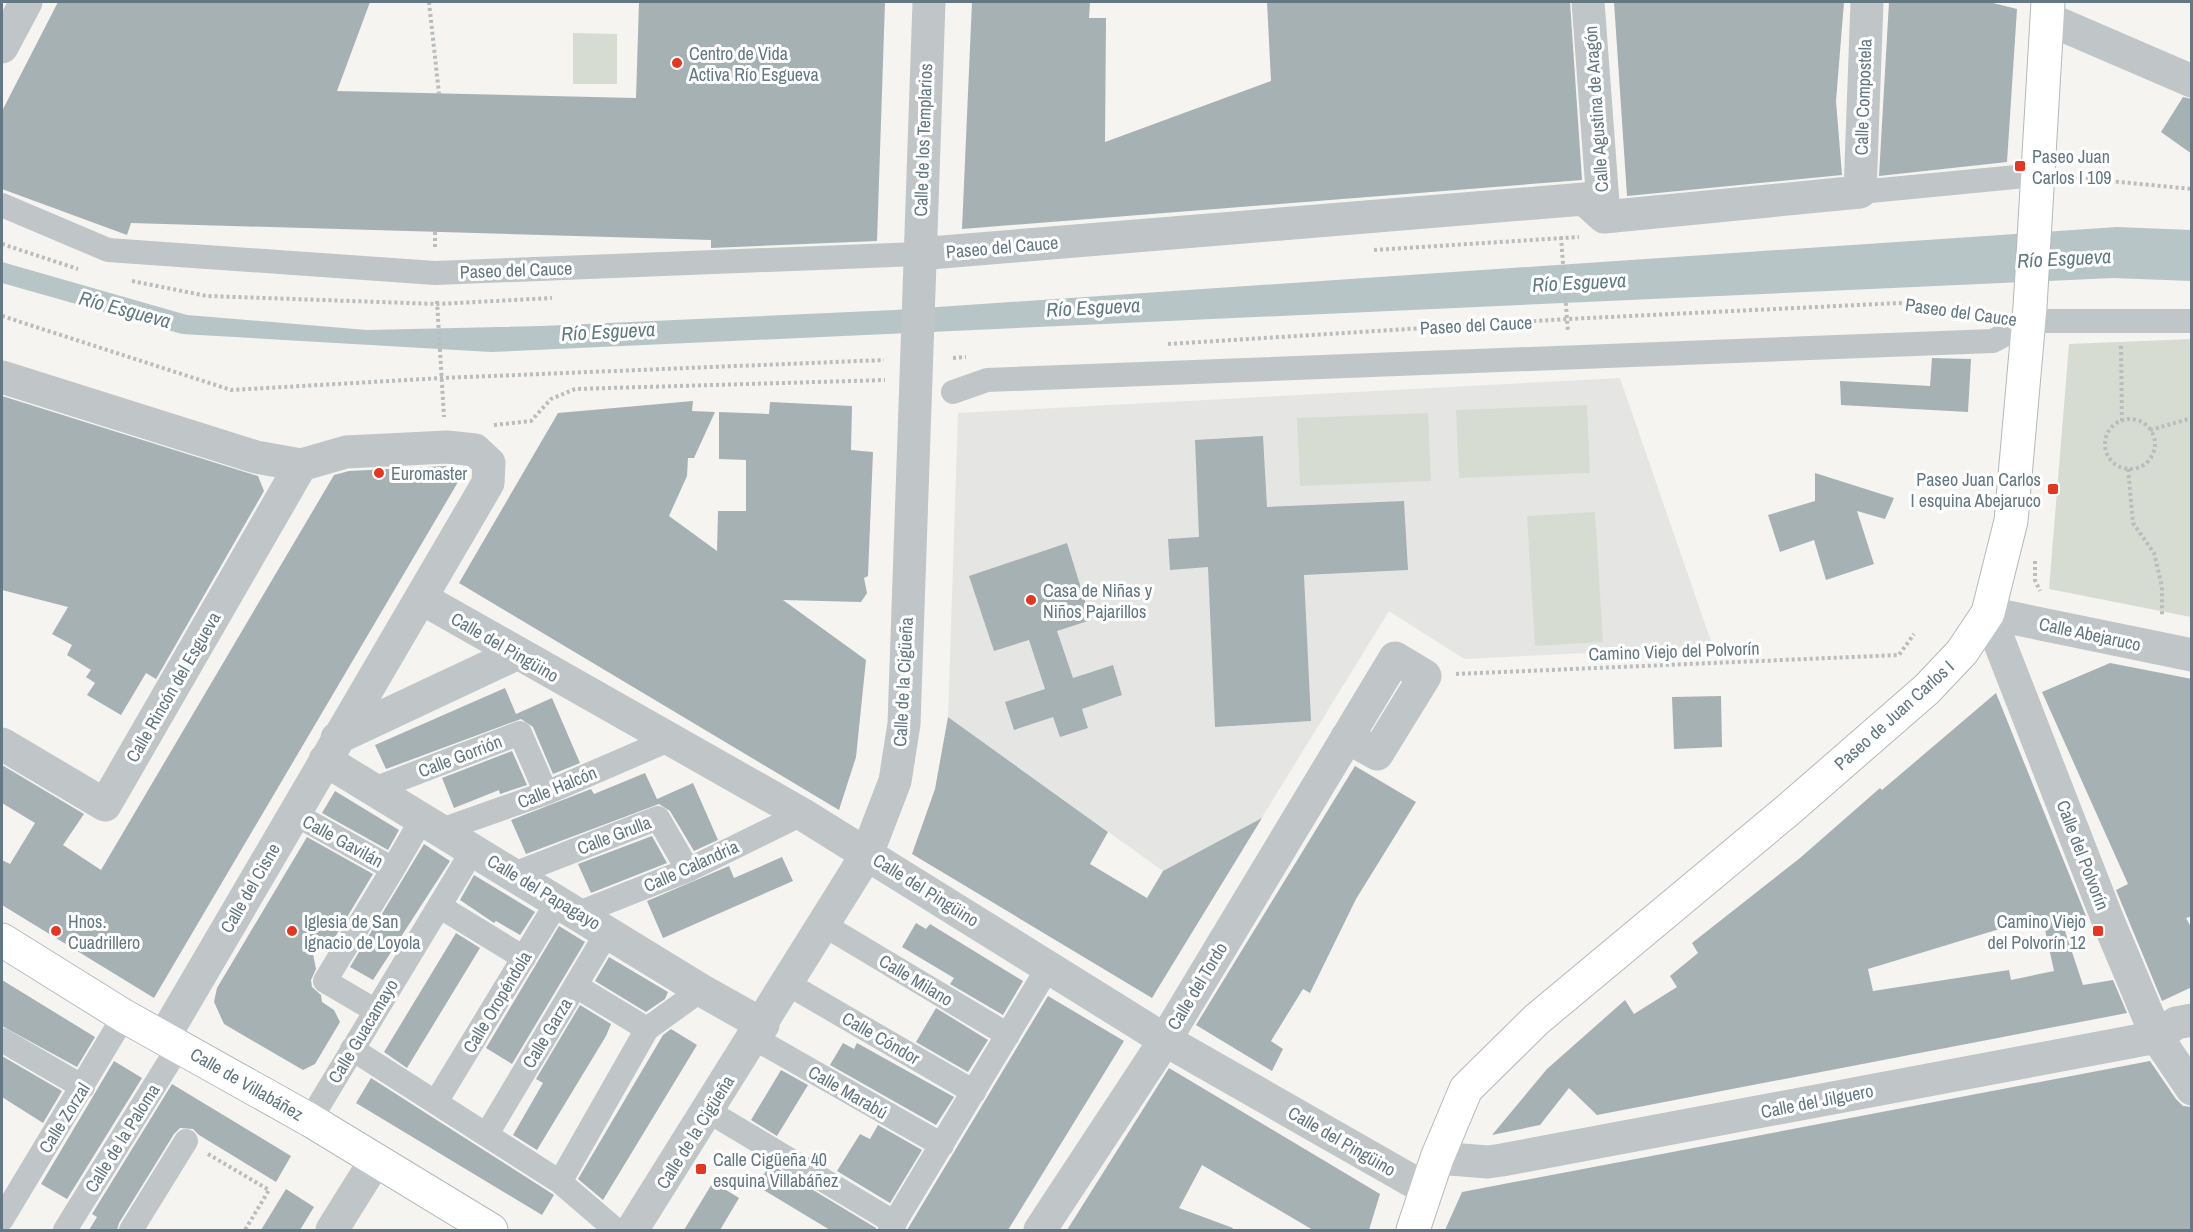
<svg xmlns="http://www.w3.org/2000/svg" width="2193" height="1232" font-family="'Archivo Narrow',sans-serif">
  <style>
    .built { fill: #e5e6e4 }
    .green { fill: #d7dcd2 }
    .water { fill: #b7c5c7 }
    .building { fill: #a6b1b4; fill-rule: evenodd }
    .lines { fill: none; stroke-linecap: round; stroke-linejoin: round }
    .secondary-casing { stroke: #b4babe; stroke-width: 35 }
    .primary-casing { stroke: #b3b8bb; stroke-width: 35 }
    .path { stroke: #babdbe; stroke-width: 4; stroke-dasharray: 3 3; stroke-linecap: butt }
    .pedestrian { stroke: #c0c5c7; stroke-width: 24 }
    .minor { stroke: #c0c5c7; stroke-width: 33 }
    .secondary { stroke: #fff; stroke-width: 33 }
    .primary { stroke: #fff; stroke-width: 33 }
    .poi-dot { fill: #e53621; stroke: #fff; stroke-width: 2 }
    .labels { text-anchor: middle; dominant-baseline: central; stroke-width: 6; stroke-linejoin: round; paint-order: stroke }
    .poi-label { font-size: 18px; fill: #637882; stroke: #fff; text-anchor: start }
    .street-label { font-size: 18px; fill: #637882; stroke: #fff }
    .water-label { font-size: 20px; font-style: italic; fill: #5f7b7f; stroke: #fff }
  </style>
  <rect width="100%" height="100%" fill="#f5f4f1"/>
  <!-- built -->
  <path class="built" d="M1620,378L1713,647L1464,659L1389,611L1258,824L1163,871L948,717L958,413Z"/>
  <!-- green -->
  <path class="green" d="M573,33L617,34V84H573Z
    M2191,339V617L2049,589L2069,344Z
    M1587,405L1590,473L1459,478L1456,410Z
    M1428,413L1431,481L1300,486L1297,418Z
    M1595,512L1603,642L1535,646L1527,516Z"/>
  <!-- water -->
  <path class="water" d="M2117,227L2192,230L2191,281L2113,278L491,352L182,334L2,283V262L187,315L367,330L542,326L894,310Z"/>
  <!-- building -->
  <path class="building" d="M58,2H370L337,91L636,98L639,2H885L877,241L711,248V240L131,223L127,235L2,189V111Z
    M972,2H1090L1089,18H1106L1105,142L1271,81L1267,2H1570L1582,180L962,229Z
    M1614,2H1844L1836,101L1842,175L1627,196Z
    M1889,2H1989L2017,9L2007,162L1879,176Z
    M2183,97L2192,99V154L2161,132Z
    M1932,358L1971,359L1968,412L1841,405L1840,381L1930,386Z
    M2,396L258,476L264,491L156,679L146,673L121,715L87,695L95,683L86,677L91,670L67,655L72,645L52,634L68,607L2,590Z
    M693,401L692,411L715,412L694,458H688L687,476L669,516L717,551L718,511H746V460L719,459V412L769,414L770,402L852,406L851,450L873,452L868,576L864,578L867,593L861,602L783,600L866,660L856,757L839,810L459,583L558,413Z
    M1263,436L1267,507L1404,501L1408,570L1304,575L1311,721L1215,727L1208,567L1170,570L1168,539L1199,537L1195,440Z
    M446,466L458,482L154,998L2,905V860L10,864L35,823L2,803V765L84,814L63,845L101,870L334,475L349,471Z
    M1815,473L1894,498L1885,519L1857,511L1874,564L1826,580L1814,540L1780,552L1768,515L1815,501Z
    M1067,543L1091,620L1057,631L1073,678L1113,665L1122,695L1082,709L1088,728L1060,737L1053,717L1014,730L1005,702L1045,689L1029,640L994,651L969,576Z
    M2110,663L2192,679V916L2186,918L2192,929V987L2162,1001L2116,890L2128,884L2042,692Z
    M505,688L516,714L552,698L580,763L553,774L533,727L521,719L386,769L375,745Z
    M1996,693L2086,916L2063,925L2083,985L2113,980L2127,1013L1597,1115L1569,1088L1540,1125L1492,1135L1547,1069L1625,1000L1634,1014L1677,987L1670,976L1698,953L1692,943L1800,858L1880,788L1882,790ZM2042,916L2054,971L2011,980L2009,970L1873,991L1868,969Z
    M1721,696L1722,747L1674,749L1672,697Z
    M948,717L1108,832L1090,864L1147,898L1163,871L1262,818L1152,998L912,854L935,789Z
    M512,751L527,785L500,794L499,790L454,808L442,778Z
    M1355,766L1416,802L1356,899L1310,993L1303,989L1271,1041L1283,1049L1272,1071L1196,1025Z
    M645,773L657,799L693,783L718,840L694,851L670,811L659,804L526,854L511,820L591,789L594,794Z
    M335,791L399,830L388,850L322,813Z
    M652,836L667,863L591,893L578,864Z
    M307,837L373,874L326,952L311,944L316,969L311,980L312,987L321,995L322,1002L334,1010L340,1022L315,1064L303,1070L224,1024L214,1002L217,988Z
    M424,844L450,861L373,980L350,967Z
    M782,857L793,881L663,938L647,901L729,866L734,878Z
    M474,875L535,912L520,935L496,921L494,923L460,900Z
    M916,923L926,929L930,924L1023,981L1003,1015L950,984L954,978L902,947Z
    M559,926L585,942L512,1064L486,1048Z
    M456,933L480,948L407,1068L384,1052Z
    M609,957L668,992L665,999L646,1012L595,981Z
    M2,980L95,1037L77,1067L2,1026Z
    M1048,996L1124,1041L1008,1230H907Z
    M580,1005L611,1024L606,1036L537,1150L513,1135L543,1083L536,1079Z
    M936,1008L988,1040L968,1072L916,1042Z
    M671,1029L697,1045L603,1200L578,1179L663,1035Z
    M843,1043L854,1049L857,1043L954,1097L936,1125L830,1065Z
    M2,1056L62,1091L43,1123L2,1097Z
    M114,1061L142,1078L67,1199L41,1184Z
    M2150,1061L2176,1099L2183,1106L2192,1107V1230H1445L1462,1192Z
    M1169,1068L1380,1194L1369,1230H1313L1202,1165L1179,1208L1233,1228L1232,1230H1067Z
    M781,1070L808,1085L777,1136L751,1120Z
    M371,1078L551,1193L554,1195L542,1215L356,1103Z
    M172,1084L291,1156L276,1182L199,1135L193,1129L180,1128L174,1134L119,1223L117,1230H89L97,1217L92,1214Z
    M878,1125L922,1150L890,1203L837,1171L860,1134L870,1139Z
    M770,1164L876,1228V1230H830L757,1186Z
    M713,1182L739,1198L720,1230H684Z
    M286,1189L314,1207L300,1230H261Z"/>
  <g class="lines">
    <!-- secondary casing -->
    <g class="secondary-casing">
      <path id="secondary" d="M2,940L124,1016L310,1120L491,1230"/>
    </g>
    <!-- primary casing -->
    <g class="primary-casing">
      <path id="primary" d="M1413,1230L1437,1158L1466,1089L1536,1020L1788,810L1927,689L1962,652L1988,613L2011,521L2030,307L2048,2"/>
    </g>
    <!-- path -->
    <path class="path" d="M429,2L439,94
      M2068,177L2192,189
      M435,232V249
      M1561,237L1568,332
      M2,244L78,269
      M1374,250L1579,237
      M132,281L207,296L437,304L552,298
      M437,301L444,417
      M2,316L231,390L442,378L884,360
      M1168,344L1568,319L1899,303L1972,313
      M2121,346L2122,421
      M953,358L966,357
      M2105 444a25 25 0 1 1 50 0a25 25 0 1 1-50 0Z
      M494,425L531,421L551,399L575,389L885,380
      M2150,430L2192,418
      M2128,469L2133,523L2154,553L2162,587V617
      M2035,561V580L2040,591
      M1456,674L1899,655L1914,634
      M208,1154L269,1190L245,1230"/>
    <!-- pedestrian -->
    <path class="pedestrian" d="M1860,192L2037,175
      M2,205L108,250L435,273L918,254
      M953,392L987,380L1993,341L2029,321H2192
      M374,789L520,733L546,793
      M293,813L393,869L325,981L376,1011
      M441,830L546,793L671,739
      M393,869L422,819
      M514,874L658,818L688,870
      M439,906L524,958
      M579,913L688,870L802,814
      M824,925L1008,1035
      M788,984L974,1092
      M647,1029L701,990
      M754,1038L942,1145
      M2,1040L83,1087
      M352,1049L560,1182L647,1029L576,986
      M436,1102L558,901
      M708,1111L895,1223
      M310,1120L473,850
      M487,1134L608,931
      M560,1182L616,1230
      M2,1219L124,1016
      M65,1230L179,1046
      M131,1230L186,1141
      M890,1230L1049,966"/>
    <!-- minor -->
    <path class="minor" d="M1588,2L1604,217
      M2048,19L2192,81
      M2,47L26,2
      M918,254L1584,199L1604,217L1860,192L1867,2
      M2,377L256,457L301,465L346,452L447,447L475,450L489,463L488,483L164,1037
      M421,598L802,814L1165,1040L1426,1189
      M1988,613L2109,923L2157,1037L2192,1089
      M1988,613L2192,655
      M337,738L516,654
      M2,744L105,805L301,465
      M325,760L701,990L763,1025
      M1437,1158L1488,1162L1502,1160L2157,1037L2176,1023L2192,1020
      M332,1230L375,1161
      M632,1230L867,854L895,781L904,724L929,2
      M1040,1230L1165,1040L1395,658L1425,676L1377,754L1347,737"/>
    <!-- secondary -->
    <use href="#secondary" class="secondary"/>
    <!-- primary -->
    <use href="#primary" class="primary"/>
  </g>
  <!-- markers -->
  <g class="poi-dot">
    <circle cx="677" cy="63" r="6"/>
    <rect x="2014" y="160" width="12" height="12" rx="3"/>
    <circle cx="379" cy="473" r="6"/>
    <rect x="2047" y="483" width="12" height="12" rx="3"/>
    <circle cx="1031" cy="600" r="6"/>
    <circle cx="56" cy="931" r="6"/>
    <circle cx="292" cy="931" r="6"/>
    <rect x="2092" y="925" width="12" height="12" rx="3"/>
    <rect x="695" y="1163" width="12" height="12" rx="3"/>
  </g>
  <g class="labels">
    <!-- poi labels -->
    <g class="poi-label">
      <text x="689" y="53">Centro de Vida<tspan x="689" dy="21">Activa Río Esgueva</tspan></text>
      <text x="2032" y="156">Paseo Juan<tspan x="2032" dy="21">Carlos I 109</tspan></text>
      <text x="391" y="473">Euromaster</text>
      <text x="2041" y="479" text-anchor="end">Paseo Juan Carlos<tspan x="2041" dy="21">I esquina Abejaruco</tspan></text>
      <text x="1043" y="590">Casa de Niñas y<tspan x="1043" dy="21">Niños Pajarillos</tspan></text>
      <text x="68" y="921">Hnos.<tspan x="68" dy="21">Cuadrillero</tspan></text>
      <text x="304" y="921">Iglesia de San<tspan x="304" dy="21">Ignacio de Loyola</tspan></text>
      <text x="2086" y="921" text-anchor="end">Camino Viejo<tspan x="2086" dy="21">del Polvorín 12</tspan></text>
      <text x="713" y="1159">Calle Cigüeña 40<tspan x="713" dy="21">esquina Villabáñez</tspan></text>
    </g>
    <!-- street labels -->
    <g class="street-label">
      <text transform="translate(1863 97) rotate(-88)">Calle Compostela</text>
      <text transform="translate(1596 109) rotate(-94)">Calle Agustina de Aragón</text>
      <text transform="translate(923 140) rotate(-88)">Calle de los Templarios</text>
      <text transform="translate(1002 247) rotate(-5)">Paseo del Cauce</text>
      <text transform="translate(516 270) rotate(-2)">Paseo del Cauce</text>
      <text transform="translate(1961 312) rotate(8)">Paseo del Cauce</text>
      <text transform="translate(1476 325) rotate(-3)">Paseo del Cauce</text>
      <text transform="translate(2090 634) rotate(12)">Calle Abejaruco</text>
      <text transform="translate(505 647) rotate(30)">Calle del Pingüino</text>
      <text transform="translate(1674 651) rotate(-2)">Camino Viejo del Polvorín</text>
      <text transform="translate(903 682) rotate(-87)">Calle de la Cigüeña</text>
      <text transform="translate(173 687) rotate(-60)">Calle Rincón del Esgueva</text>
      <text transform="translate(1894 715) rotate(-42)">Paseo de Juan Carlos I</text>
      <text transform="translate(460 756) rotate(-21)">Calle Gorrión</text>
      <text transform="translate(557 787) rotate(-22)">Calle Halcón</text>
      <text transform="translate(614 835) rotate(-21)">Calle Grulla</text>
      <text transform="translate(343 841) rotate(29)">Calle Gavilán</text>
      <text transform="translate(2083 855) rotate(69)">Calle del Polvorín</text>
      <text transform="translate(691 866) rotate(-24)">Calle Calandria</text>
      <text transform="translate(250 888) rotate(-60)">Calle del Cisne</text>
      <text transform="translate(926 890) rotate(32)">Calle del Pingüino</text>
      <text transform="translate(544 892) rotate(31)">Calle del Papagayo</text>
      <text transform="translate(916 980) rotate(31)">Calle Milano</text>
      <text transform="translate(1197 986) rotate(-59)">Calle del Tordo</text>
      <text transform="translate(497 1002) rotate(-59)">Calle Oropéndola</text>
      <text transform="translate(363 1031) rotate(-59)">Calle Guacamayo</text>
      <text transform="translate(547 1033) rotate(-59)">Calle Garza</text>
      <text transform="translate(881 1038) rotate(30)">Calle Cóndor</text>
      <text transform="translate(247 1084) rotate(30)">Calle de Villabáñez</text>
      <text transform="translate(848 1092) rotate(30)">Calle Marabú</text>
      <text transform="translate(1817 1101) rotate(-11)">Calle del Jilguero</text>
      <text transform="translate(64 1118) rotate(-58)">Calle Zorzal</text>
      <text transform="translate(695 1132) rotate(-58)">Calle de la Cigüeña</text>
      <text transform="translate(122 1138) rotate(-58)">Calle de la Paloma</text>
      <text transform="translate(1342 1141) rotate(30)">Calle del Pingüino</text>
    </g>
    <!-- water labels -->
    <g class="water-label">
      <text transform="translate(2064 258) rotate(-3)">Río Esgueva</text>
      <text transform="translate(1579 282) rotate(-3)">Río Esgueva</text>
      <text transform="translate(1093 307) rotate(-3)">Río Esgueva</text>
      <text transform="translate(125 309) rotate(15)">Río Esgueva</text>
      <text transform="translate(608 331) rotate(-3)">Río Esgueva</text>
    </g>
  </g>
  <!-- border -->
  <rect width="2193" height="1232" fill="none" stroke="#637882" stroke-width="6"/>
</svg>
